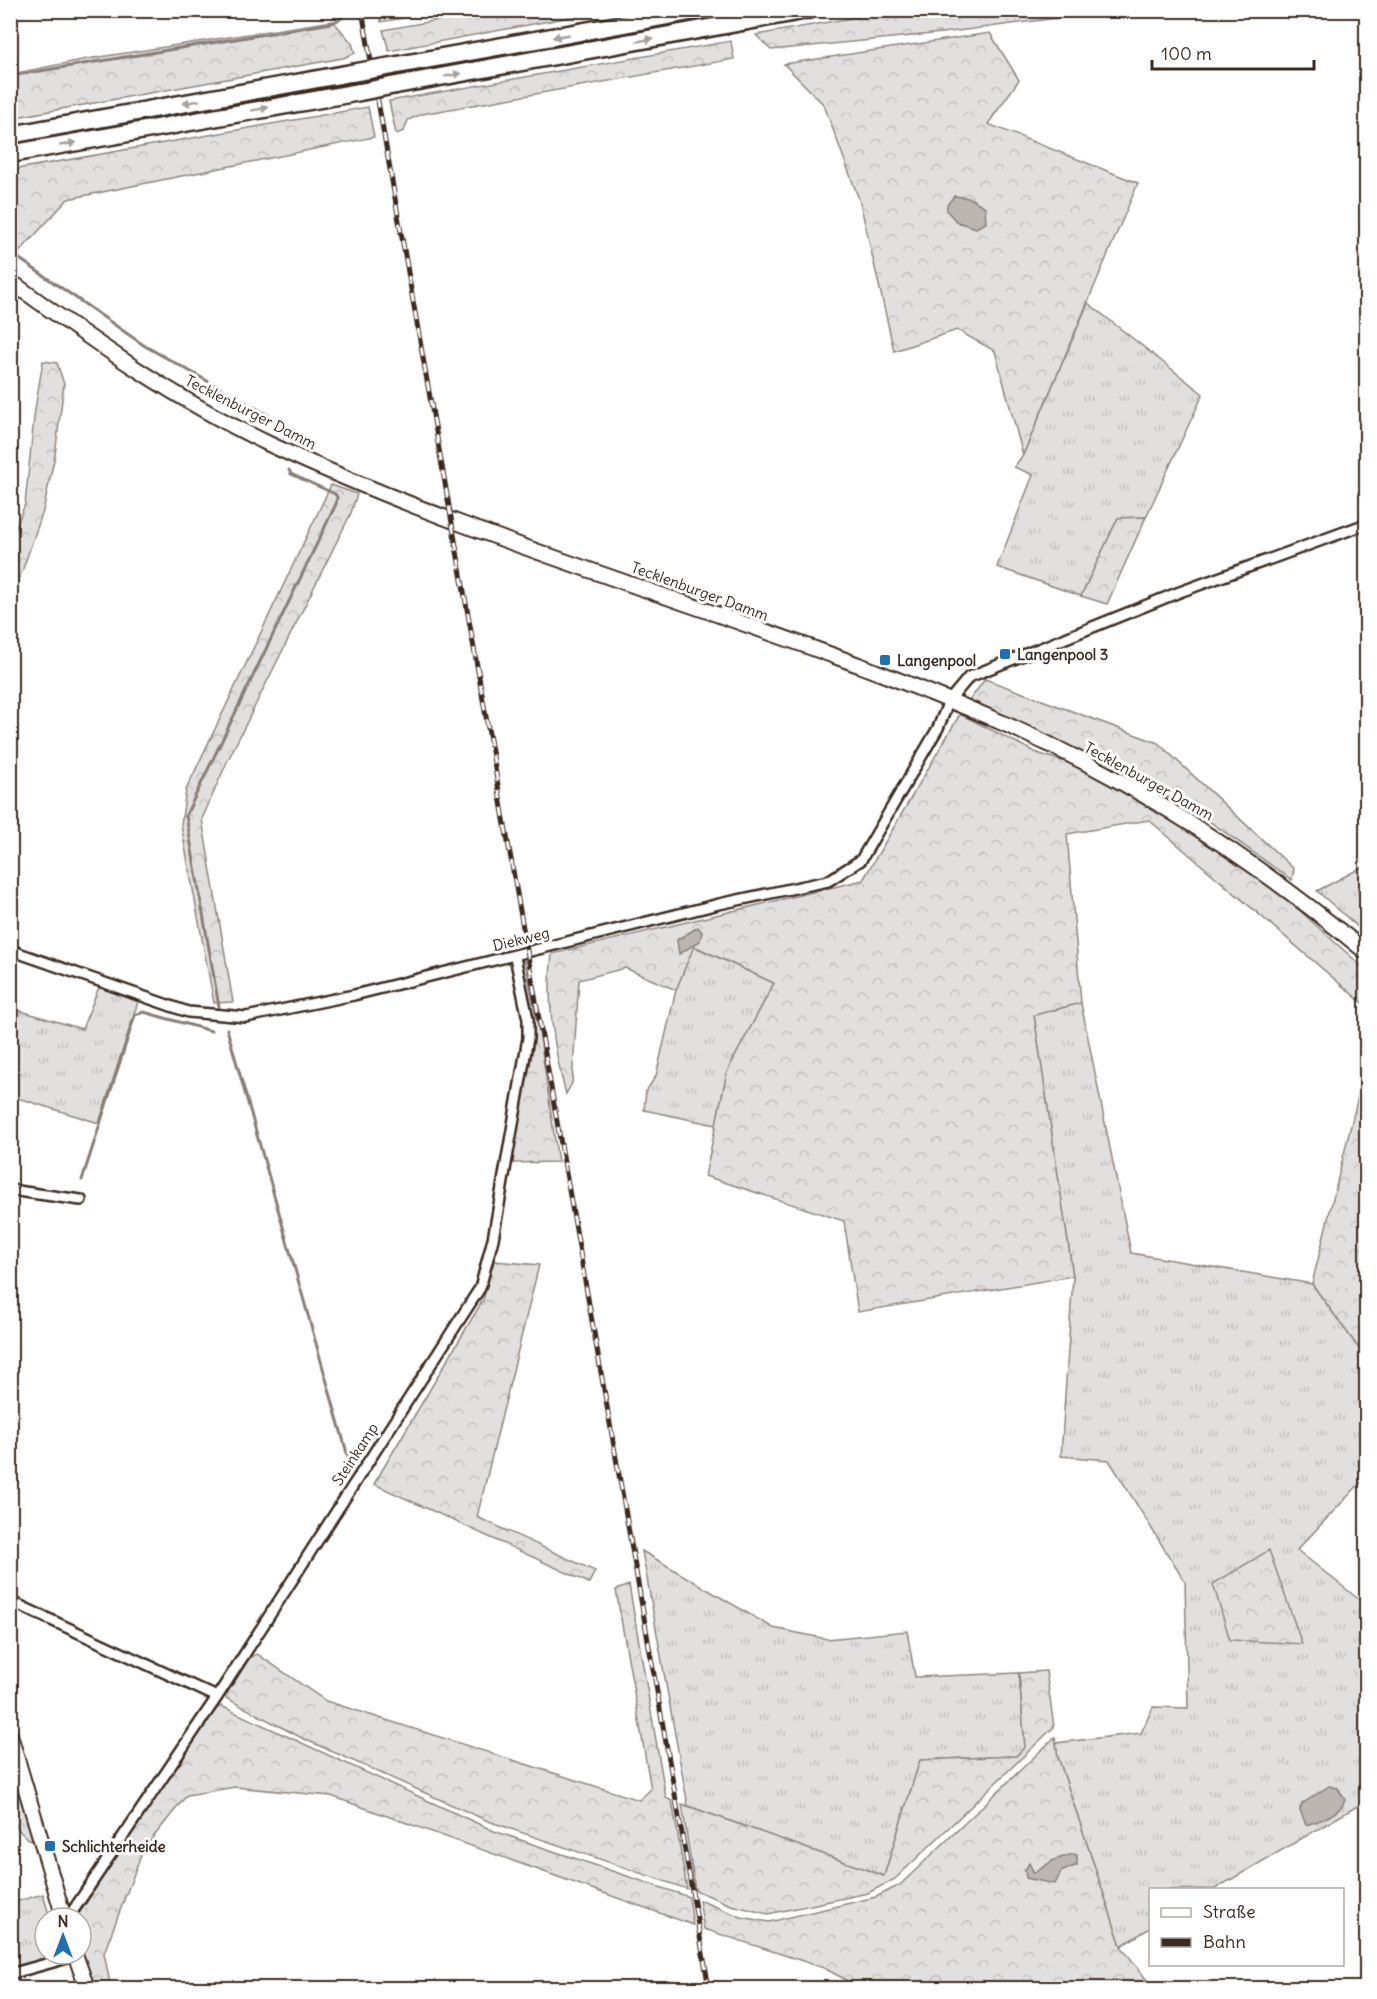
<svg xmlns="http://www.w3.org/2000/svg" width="1377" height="1999" font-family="Delius,sans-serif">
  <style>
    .grass { fill: url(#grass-tufts); stroke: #8e857e; stroke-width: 1.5 }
    .forest { fill: url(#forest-crowns); stroke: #8e857e; stroke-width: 1.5 }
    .water { fill: #bcb6b3; stroke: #887e77; stroke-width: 1.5 }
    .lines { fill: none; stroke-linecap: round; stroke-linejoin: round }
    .stream { stroke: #887e77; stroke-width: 3 }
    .street-casing { stroke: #3b2a1e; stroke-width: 14 }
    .secondary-casing { stroke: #3b2a1e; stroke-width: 18 }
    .highway-casing { stroke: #3b2a1e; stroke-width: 21 }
    .street { stroke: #fff; stroke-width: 9 }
    .secondary { stroke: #fff; stroke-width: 14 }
    .highway { stroke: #fff; stroke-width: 16 }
    .rail-casing { stroke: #3b2a1e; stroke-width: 5 }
    .rail { stroke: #fff; stroke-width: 3; stroke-dasharray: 9; stroke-linecap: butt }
    .highway-bridge-casing { stroke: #3b2a1e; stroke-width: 21; stroke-linecap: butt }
    .highway-bridge { stroke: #fff; stroke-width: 16 }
    .oneway { fill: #a79f9a }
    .poi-dot { fill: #1f6fb2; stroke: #fff; stroke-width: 2 }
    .labels { text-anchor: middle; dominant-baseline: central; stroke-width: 6; stroke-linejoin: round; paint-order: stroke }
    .street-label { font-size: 15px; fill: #3b2a1e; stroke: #fff }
    .poi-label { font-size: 15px; font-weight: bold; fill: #3b2a1e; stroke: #fff; text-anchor: start }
  </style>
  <defs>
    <pattern id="grass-tufts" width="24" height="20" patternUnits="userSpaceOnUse" patternTransform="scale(1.5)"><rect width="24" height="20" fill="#e2e0de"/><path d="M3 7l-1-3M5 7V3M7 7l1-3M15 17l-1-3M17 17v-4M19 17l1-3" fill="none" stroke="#c3c0be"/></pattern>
    <pattern id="forest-crowns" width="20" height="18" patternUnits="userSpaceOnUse" patternTransform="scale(1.5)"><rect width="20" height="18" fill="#e2e0de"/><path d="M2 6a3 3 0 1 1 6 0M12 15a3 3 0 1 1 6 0" fill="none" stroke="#c3c0be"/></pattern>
  </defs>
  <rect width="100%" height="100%" fill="#fff"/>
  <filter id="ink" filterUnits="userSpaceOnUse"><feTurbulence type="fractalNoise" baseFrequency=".0167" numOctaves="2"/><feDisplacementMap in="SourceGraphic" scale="12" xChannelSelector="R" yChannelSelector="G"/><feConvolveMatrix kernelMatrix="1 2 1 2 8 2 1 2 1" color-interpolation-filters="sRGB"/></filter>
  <g filter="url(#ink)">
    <!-- grass -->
    <path class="grass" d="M1088,303L1203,394L1146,517L1118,518L1081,596L997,567L1033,475L1014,467L1023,455Z
      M1366,865V934L1317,891Z
      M693,946L774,983L727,1072L716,1125L644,1110L646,1091L656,1076L676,990Z
      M99,987L138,1002L99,1123L11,1096V1008L82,1029Z
      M1081,1003L1131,1253L1312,1284L1366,1358V1477L1297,1550L1366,1605V1801L1215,1889L1150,1890V1928L1121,1946L1058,1757L1056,1743L1141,1733L1153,1707L1188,1708L1185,1582L1109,1460L1061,1456L1073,1276L1034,1015Z
      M642,1551L773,1628L827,1639L907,1631L915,1677L1019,1673L1025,1747L1016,1756L920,1760L884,1876L688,1806Z
      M10,1754L35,1837L31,1840C2,1827 11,1780 10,1754Z
      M43,1894L50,1918H45V1954H61L11,1968V1903Z"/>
    <!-- forest -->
    <path class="forest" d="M379,10H444V11L381,22Z
      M896,10H1112V11L942,33L771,50L756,35Z
      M488,11V10L603,11L389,51L383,30Z
      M333,21L352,43L355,53L343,58L11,118V74L87,59Z
      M990,33L1019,80L988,124L1138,183L1023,455L995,351L957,330L894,351L860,202L824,105L784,64Z
      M731,41L734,59L422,114L408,120L404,131L396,134L389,101Z
      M368,107L374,137L68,199L11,261V170Z
      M43,361L57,363L64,384L55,455L43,511L18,583L11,584V540L25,504L35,409Z
      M331,485L357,494L351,513L227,762L202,819L233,1002L214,1003L181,825L186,790Z
      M1146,517L1107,604L1081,596L1118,518Z
      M985,679L1158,743L1294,869L1292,880L1206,819L1155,790L1094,757L969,701Z
      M960,714L1037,753L1075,765L1202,838L1288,900L1366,970V1006L1149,820L1067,834L1081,1003L1034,1015L1073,1276L858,1312L844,1221L705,1176L727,1072L774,983L694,946L676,990L625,968L579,980L572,1083L566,1094C554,1051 546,998 552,954L863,880Z
      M525,961L540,1036L558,1162L511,1163L534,1042V1019L521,962Z
      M1366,1064V1358L1312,1284Z
      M494,1261L539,1265L477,1517L595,1571L589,1583L374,1484L483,1300Z
      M1269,1550L1302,1644L1230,1640L1213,1584Z
      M629,1585L666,1798L672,1801L687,1889L488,1821L302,1738L226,1698L224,1692L244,1661L257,1654L326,1701L639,1800L651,1789L616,1590Z
      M1046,1671L1054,1727L895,1879L868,1893L768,1914L731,1905L695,1890L682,1804L884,1876L920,1760L1016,1756L1025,1747L1019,1673Z
      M221,1706L494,1831L689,1897L693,1925L331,1796L235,1787L187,1795L143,1850L104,1953L111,1988H94L81,1953V1918H76L210,1714Z
      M1055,1737L1058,1757L1121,1946L1153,1988H861L824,1968L704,1929L699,1900L741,1917L769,1922L876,1897L900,1885Z"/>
    <!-- water -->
    <path class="water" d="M954,196L970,198L985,207L986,223L976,228L957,222L947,211V205Z
      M698,927L702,932L700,941L679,954L677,940Z
      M1329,1786L1338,1788L1345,1800C1341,1814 1319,1821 1306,1825L1300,1810L1302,1804Z
      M1073,1854L1077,1855V1865L1061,1872L1055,1884L1026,1878L1025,1870L1029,1863L1034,1873L1054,1860Z"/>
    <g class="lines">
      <!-- stream -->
      <path class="stream" d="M502,12L509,10
        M10,76L332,23L342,18V10
        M14,255L145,346L293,429L300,441
        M219,1007L186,815L336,504L337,497L335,494L291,474L289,470
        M227,1029L351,1467
        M82,1180L135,1015L144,1012L211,1031"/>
      <!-- street casing -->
      <g class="street-casing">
        <path id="street" d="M10,950L188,1012L246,1017L354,995L719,904L828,881L861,860L938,728L949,701L969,677L1177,593L1366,524
          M10,1190L81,1200
          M10,1601L217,1697
          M68,1918L217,1697L480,1288L493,1239L528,1038V1019L515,957
          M10,1974L75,1956"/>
      </g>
      <!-- secondary casing -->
      <g class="secondary-casing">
        <path id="secondary" d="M10,281C93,341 176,400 269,444C507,555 765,619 1005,724C1137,782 1256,861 1366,952
          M10,1735L64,1918
          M75,1954L87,1988"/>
      </g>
      <!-- highway casing -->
      <g class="highway-casing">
        <path id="highway" d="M392,66L701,10
          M396,85L808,10
          M10,135L351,73
          M10,154L360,92"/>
      </g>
      <!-- street -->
      <use href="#street" class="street"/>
      <!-- secondary -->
      <use href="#secondary" class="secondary"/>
      <!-- highway -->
      <use href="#highway" class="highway"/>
      <!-- rail casing -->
      <g class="rail-casing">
        <path id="rail" d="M362,10L709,1988"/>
      </g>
      <!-- rail -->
      <use href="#rail" class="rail"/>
      <!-- highway-bridge casing -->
      <g class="highway-bridge-casing">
        <path id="highway-bridge" d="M351,73L392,66
          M360,92L396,85"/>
      </g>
      <!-- highway-bridge -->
      <use href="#highway-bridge" class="highway-bridge"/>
    </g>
    <!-- one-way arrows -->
    <defs><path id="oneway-solid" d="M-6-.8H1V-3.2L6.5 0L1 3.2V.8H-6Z" transform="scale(1.5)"/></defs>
    <g class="oneway">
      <use href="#oneway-solid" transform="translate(561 36) rotate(170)"/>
      <use href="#oneway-solid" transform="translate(645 40) rotate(-10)"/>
      <use href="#oneway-solid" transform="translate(453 75) rotate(-10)"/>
      <use href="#oneway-solid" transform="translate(191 102) rotate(170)"/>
      <use href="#oneway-solid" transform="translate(260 109) rotate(-10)"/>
      <use href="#oneway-solid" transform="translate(68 144) rotate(-10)"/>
    </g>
  </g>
  <!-- markers -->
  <g class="poi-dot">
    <rect x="999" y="648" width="12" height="12" rx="3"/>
    <rect x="879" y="654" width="12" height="12" rx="3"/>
    <rect x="44" y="1840" width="12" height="12" rx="3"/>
  </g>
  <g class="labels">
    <!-- street labels -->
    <g class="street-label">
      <text transform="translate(251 412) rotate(27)">Tecklenburger Damm</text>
      <text transform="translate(700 591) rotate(20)">Tecklenburger Damm</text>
      <text transform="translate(1149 781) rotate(29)">Tecklenburger Damm</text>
      <text transform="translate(521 939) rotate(-14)">Diekweg</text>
      <text transform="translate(355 1454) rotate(-57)">Steinkamp</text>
    </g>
    <!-- poi labels -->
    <g class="poi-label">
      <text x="1017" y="654">Langenpool 3</text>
      <text x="897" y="660">Langenpool</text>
      <text x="62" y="1846">Schlichterheide</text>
    </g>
  </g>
  <!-- margin -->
  <rect width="1377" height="1999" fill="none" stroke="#fff" stroke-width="36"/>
  <rect x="18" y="18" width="1341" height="1963" fill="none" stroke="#3b2a1e" stroke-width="2" filter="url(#ink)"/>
  <!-- legend -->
  <rect x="1149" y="1888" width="195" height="78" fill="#ffffff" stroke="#b1aaa5" stroke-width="1.5"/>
  <rect x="1161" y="1908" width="30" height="9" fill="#ffffff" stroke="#b1aaa5" stroke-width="1.5"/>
  <text x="1203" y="1918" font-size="18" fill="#3b2a1e">Straße</text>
  <rect x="1161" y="1938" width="30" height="9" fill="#3b2a1e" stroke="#b1aaa5" stroke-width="1.5"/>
  <text x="1203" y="1948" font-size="18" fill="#3b2a1e">Bahn</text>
  <!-- north arrow -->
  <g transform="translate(63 1936)"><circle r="28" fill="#ffffff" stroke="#b1aaa5" stroke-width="1.5"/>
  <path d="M0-4.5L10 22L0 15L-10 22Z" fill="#1f6fb2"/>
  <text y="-9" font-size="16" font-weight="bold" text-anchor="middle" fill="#3b2a1e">N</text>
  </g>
  <!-- scale -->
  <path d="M1152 60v9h162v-9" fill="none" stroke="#3b2a1e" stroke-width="3"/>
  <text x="1161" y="60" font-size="18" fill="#3b2a1e" stroke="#ffffff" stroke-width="4.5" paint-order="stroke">100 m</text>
</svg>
